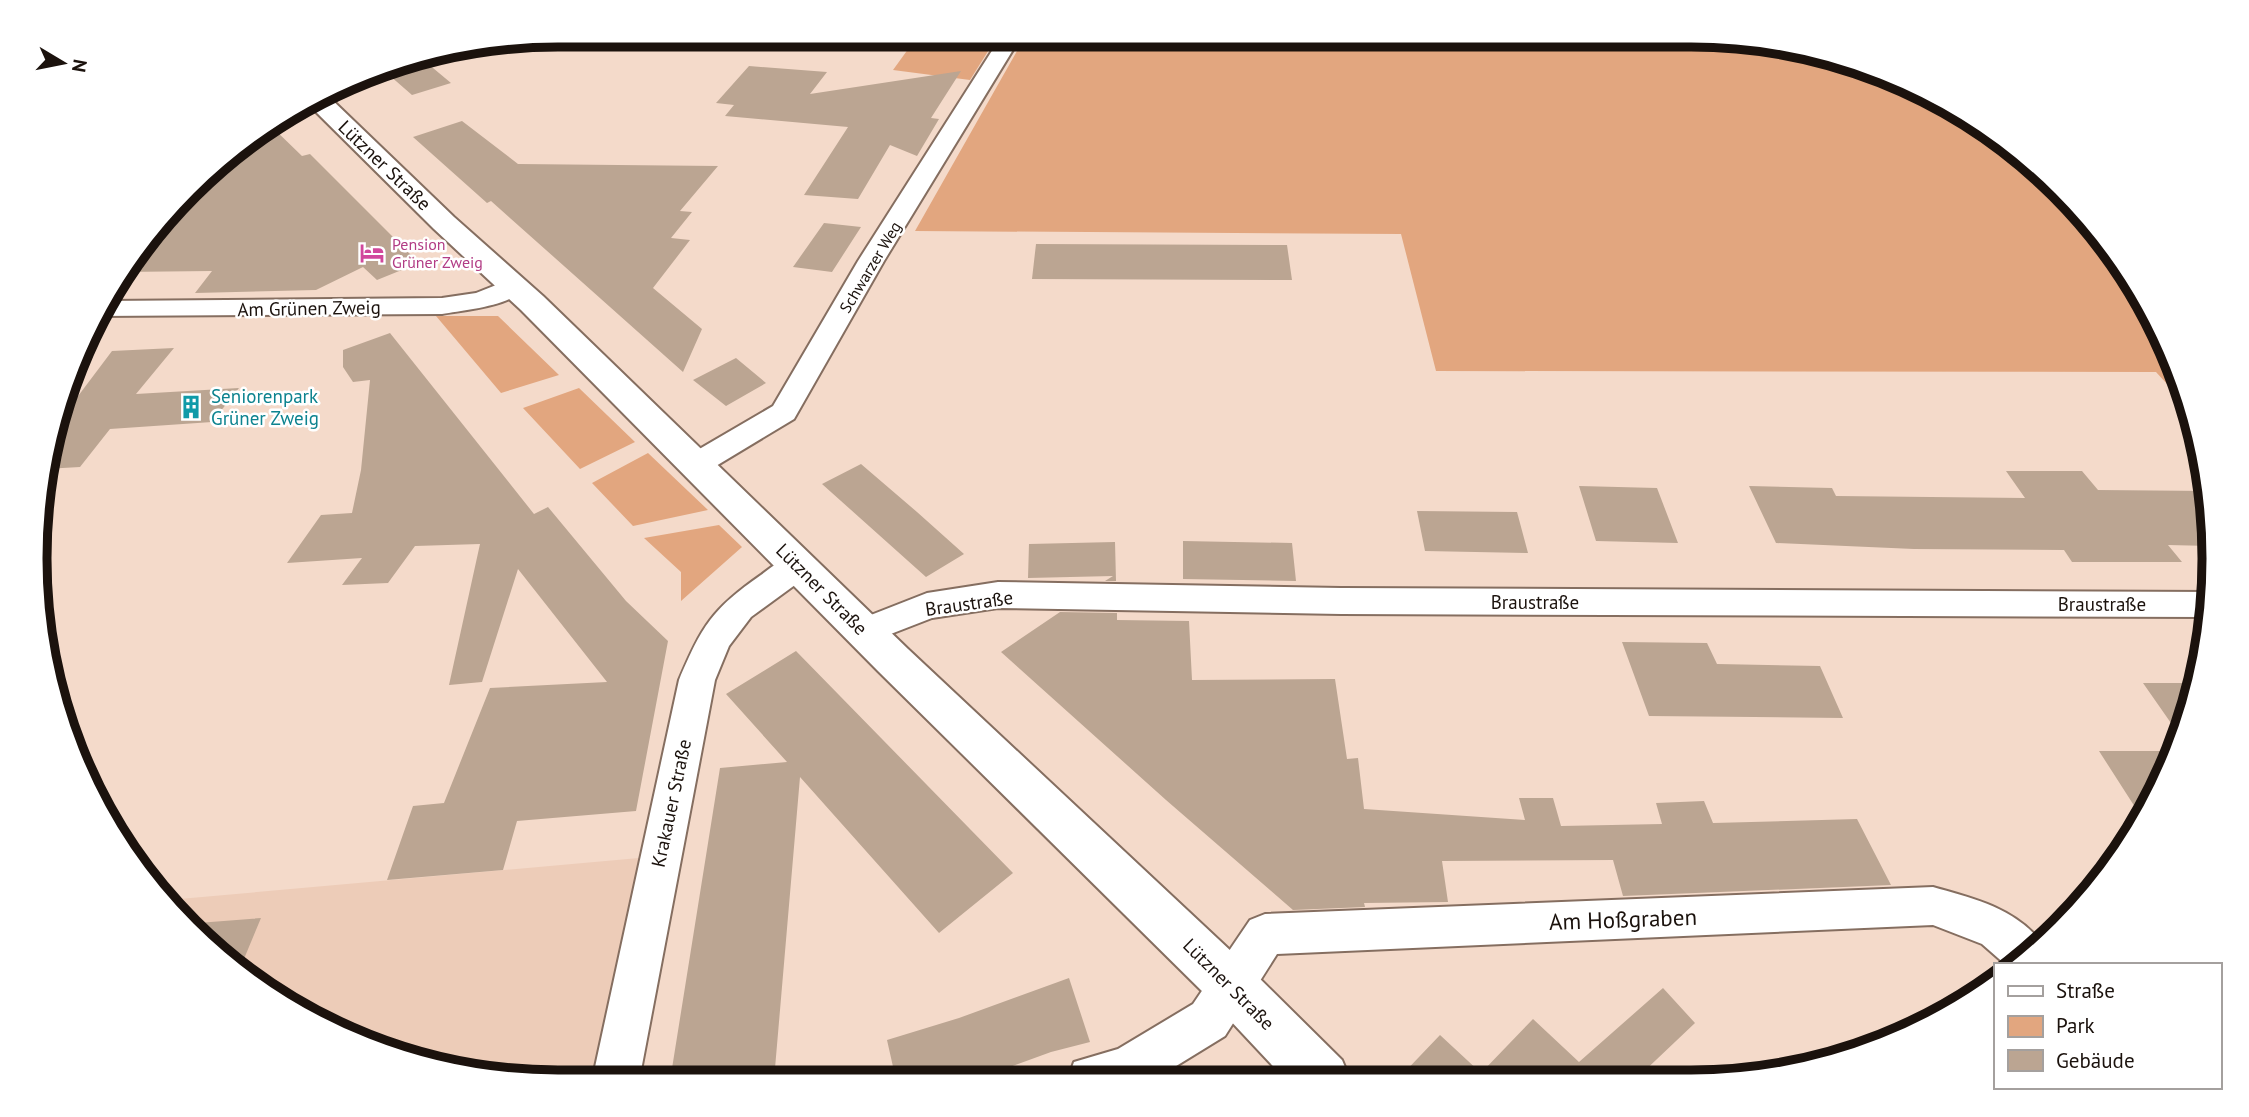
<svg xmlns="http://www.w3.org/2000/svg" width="2249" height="1117" font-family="'PT Sans',sans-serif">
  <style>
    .built { fill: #edccb8 }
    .green { fill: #e2a67f }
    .building { fill: #bba592 }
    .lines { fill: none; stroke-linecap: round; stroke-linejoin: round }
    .minor-casing { stroke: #856e60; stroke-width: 4 }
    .primary-casing { stroke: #856e60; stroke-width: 4 }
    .minor { fill: #fff; fill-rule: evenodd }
    .primary { fill: #fff; fill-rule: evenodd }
    .labels { text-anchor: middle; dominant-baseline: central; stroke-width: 5; stroke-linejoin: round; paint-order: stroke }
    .far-hotel-label { font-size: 16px; fill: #b23c85; stroke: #fff; text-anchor: start }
    .far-street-label { font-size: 16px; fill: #1b120d; stroke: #fff }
    .street-label { font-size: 19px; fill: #1b120d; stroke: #fff }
    .culture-label { font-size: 19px; fill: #0d838f; stroke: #fff; text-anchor: start }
    .near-street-label { font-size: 23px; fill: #1b120d; stroke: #fff }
    .rim { fill: none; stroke: #1b120d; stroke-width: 9 }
  </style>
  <rect width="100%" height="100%" fill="#f4daca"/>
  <!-- built -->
  <path class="built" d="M639,858L598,1081H525L423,1064L327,1028L189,929L168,900Z"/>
  <!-- green -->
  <path class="green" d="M1026,35L1724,36L1826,53L1922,89L2009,143L2084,213L2144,296L2186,390L2190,409L2156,372L1436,371L1401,234L915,231Z
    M995,40L970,80L893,70L914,41Z
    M436,316H498L559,375L501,393Z
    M579,388L635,442L580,469L523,408Z
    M648,453L708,510L633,526L592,483Z
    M719,525L742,547L681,601V572L644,538Z"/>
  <!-- building -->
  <path class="building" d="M421,58L451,83L412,95L381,68L390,63Z
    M749,66L827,72L810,94L961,71L931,118L939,119L917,156L890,145L858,199L804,195L848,127L725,116L734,105L716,103Z
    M462,121L518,164L718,166L680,211L692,212L671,238L690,240L653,288L702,329L683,372L491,201L487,203L413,137Z
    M271,126L302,156L310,154L419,263L377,280L363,267L316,290L195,293L212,271L121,272L240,143Z
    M824,223L861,227L832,272L793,267Z
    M1036,244L1287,245L1292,280L1032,279Z
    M390,333L534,514L548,507L626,601L668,641L636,811L517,821L503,870L387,880L413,806L444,803L490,688L607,682L518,569L482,682L449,685L480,544L415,546L388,583L342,585L362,558L287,563L321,515L352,513L361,470L370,380L353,382L343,367V350Z
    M174,348L136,394L239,388L212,422L110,429L80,467L45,469V456L54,428L112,351Z
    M736,358L766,383L726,406L693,380Z
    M861,464L917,512L964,554L926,577L822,484Z
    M2006,471H2082L2098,490L2209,491L2211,546L2168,545L2182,562H2072L2064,550L1914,549L1776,543L1749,486L1832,488L1836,496L2025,498Z
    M1579,486L1657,488L1678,543L1596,541Z
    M1417,511L1517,512L1528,553L1425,551Z
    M1183,541L1292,543L1296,581L1183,579Z
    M1115,542L1116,581H1105L1113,576L1028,578L1029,544Z
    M1060,612L1117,613V620L1189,621L1192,680L1335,679L1347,759L1358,758L1364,809L1525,820L1519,798H1553L1561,826L1662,824L1656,803L1704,801L1713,823L1857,819L1891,885L1623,896L1613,860L1442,861L1448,902L1364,903L1365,907L1293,910L1166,800L1001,652Z
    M1622,642L1707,643L1717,664L1820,666L1843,718L1649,716Z
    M796,651L1013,873L939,933L800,777L774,1080L670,1081L720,768L787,762L726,694Z
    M2143,683H2198L2180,736Z
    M2099,751H2175L2160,790L2142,818Z
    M261,918L241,966L185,924Z
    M1069,978L1090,1042L1051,1052L974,1080H896L887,1040L959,1018Z
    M1663,988L1695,1023L1637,1078L1398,1079L1440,1035L1481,1073L1533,1019L1579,1062Z"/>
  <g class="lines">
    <!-- minor casing -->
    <g class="minor-casing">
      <path id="minor" d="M1002,35H1022L884,261L794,419L706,472L695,475L684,472L680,465L684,458L773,406L858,261Z
        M514,278L523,280L527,286C513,306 465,310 442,314L97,316L105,301L442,298L476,293Z
        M798,553L810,556L815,565L810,574L751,617L729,646L715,680L639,1081H592L679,680C702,626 712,609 761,575C773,566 784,557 798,553Z
        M998,582L1341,588L2213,592L2209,617L1341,614L998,608L932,618L865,644L853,640L847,631L853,622L927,593Z
        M1933,887C1972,898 2015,908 2041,942L2018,965H2006L1982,944L1933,925L1277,954L1225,1036L1155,1079H1068L1074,1062L1118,1049L1193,1004L1250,920L1265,914Z"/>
    </g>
    <!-- primary casing -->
    <g class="primary-casing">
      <path id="primary" d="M328,96L454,217L543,296L908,649L1248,967L1342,1060L1350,1079H1285L1212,1001L878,671L521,310L434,229L310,106Z"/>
    </g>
    <!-- minor -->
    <use href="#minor" class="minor"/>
    <!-- primary -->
    <use href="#primary" class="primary"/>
  </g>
  <!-- icons -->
  <defs>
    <g id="hotel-bare" transform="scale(1.89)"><path d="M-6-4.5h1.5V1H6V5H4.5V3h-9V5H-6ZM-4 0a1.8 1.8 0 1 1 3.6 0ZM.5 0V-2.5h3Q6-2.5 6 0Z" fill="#d1479c" stroke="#fff" stroke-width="2.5" paint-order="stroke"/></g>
    <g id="building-bare" transform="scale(1.89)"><path d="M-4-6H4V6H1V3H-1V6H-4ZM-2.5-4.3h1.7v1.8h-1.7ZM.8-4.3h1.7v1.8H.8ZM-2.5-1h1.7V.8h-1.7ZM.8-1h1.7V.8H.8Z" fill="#0f9aa8" stroke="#fff" stroke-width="2.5" paint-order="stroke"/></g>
  </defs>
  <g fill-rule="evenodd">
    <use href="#hotel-bare" x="372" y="253"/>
    <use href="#building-bare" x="191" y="407"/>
  </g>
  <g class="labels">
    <!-- far-hotel labels -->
    <g class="far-hotel-label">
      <text x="392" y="244">Pension<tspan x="392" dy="18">Grüner Zweig</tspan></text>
    </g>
    <!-- far-street labels -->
    <g class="far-street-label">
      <text transform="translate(870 267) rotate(-59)">Schwarzer Weg</text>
    </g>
    <!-- street labels -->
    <g class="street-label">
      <text transform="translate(385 165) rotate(44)">Lützner Straße</text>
      <text transform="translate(309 308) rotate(-1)">Am Grünen Zweig</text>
      <text transform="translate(822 589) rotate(45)">Lützner Straße</text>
      <text x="1535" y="602">Braustraße</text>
      <text transform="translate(969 603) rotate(-8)">Braustraße</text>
      <text x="2102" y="604">Braustraße</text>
      <text transform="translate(671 803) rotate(-78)">Krakauer Straße</text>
      <text transform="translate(1229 984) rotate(45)">Lützner Straße</text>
    </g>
    <!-- culture labels -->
    <g class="culture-label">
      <text x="211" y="396">Seniorenpark<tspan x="211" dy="22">Grüner Zweig</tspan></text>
    </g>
    <!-- near-street labels -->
    <g class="near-street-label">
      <text transform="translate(1623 919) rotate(-2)">Am Hoßgraben</text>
    </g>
  </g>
  <!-- crop -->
  <path d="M0 0H2249V1117H0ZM558 47H1691A511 511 0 0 1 2202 558V559A511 511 0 0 1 1691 1070H558A511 511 0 0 1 47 559V558A511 511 0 0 1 558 47Z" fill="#fff" fill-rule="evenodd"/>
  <path class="rim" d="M558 47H1691A511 511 0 0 1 2202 558V559A511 511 0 0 1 1691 1070H558A511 511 0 0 1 47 559V558A511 511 0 0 1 558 47Z"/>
  <!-- legend -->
  <rect x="1994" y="963" width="228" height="126" fill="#ffffff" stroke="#a4a09e" stroke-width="2"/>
  <rect x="2008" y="986" width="35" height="10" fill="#ffffff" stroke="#a4a09e" stroke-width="2"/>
  <text x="2056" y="998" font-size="21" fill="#1b120d">Straße</text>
  <rect x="2008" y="1016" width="35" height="21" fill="#e2a67f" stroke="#a4a09e" stroke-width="2"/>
  <text x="2056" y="1033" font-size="21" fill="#1b120d">Park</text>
  <rect x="2008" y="1050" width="35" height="21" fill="#bba592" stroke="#a4a09e" stroke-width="2"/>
  <text x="2056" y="1068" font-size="21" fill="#1b120d">Gebäude</text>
  <!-- north arrow -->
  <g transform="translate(63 63) rotate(100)" stroke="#ffffff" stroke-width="5" paint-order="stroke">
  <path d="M0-5L12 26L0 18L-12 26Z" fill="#1b120d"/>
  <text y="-10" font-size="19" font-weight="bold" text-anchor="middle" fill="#1b120d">N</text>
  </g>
</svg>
